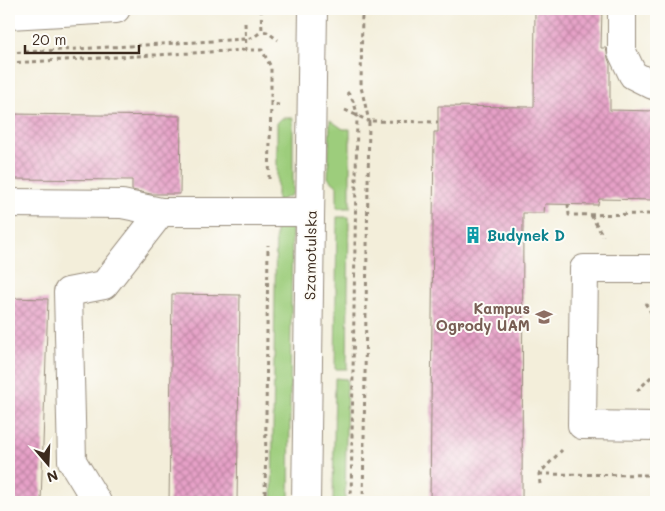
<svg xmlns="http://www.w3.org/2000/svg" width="665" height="511" font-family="Mali,sans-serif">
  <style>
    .green { fill: #9dcd7c; stroke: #6c7c4d }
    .building { fill: url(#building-cross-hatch) }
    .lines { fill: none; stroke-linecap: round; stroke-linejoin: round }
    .minor-casing { stroke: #978c7c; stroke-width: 30 }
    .path { stroke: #978c7c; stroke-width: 3; stroke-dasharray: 4 4; stroke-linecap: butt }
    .minor { stroke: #fff; stroke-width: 28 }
    .labels { text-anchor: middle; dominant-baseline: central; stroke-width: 4; stroke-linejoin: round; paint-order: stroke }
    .culture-label { font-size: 15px; font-weight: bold; fill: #0d838f; stroke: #fdfcf7; text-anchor: start }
    .street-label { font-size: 15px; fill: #3b2a1e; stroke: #fdfcf7 }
    .education-label { font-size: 15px; font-weight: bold; fill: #785e54; stroke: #fdfcf7; text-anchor: end }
  </style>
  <defs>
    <pattern id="building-cross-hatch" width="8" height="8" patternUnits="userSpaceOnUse" patternTransform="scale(1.25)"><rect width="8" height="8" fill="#e6a0c7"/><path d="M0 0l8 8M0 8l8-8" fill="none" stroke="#bc83a1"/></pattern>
  </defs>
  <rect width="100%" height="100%" fill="#fdfcf7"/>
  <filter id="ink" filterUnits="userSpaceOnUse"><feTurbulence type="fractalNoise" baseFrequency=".02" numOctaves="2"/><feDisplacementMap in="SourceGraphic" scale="10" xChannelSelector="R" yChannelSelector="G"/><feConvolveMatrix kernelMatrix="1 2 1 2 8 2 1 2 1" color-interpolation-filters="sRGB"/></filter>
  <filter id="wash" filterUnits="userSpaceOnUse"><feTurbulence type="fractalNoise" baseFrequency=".0096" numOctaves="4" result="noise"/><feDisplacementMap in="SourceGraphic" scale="20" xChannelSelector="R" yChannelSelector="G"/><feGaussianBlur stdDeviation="1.12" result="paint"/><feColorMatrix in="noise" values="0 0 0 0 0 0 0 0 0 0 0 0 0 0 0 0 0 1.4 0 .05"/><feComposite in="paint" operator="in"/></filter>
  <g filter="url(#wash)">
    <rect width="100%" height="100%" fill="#f3eeda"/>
    <!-- green -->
    <path class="green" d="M282,118H293V192L290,196L277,201V123Z
      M330,120L343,129H350V208H337V186L328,178Z
      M337,217H349L347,369H335Z
      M276,221L291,225L292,228L289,502H272Z
      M335,378L347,379L345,502H333Z"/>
    <g id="blocks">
      <!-- building -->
      <path class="building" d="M535,9H602L601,48H606L608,58L610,64V110L656,111V200L599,199L598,205L545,204L544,213H523L522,502H430L434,132H438V106L534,107Z
        M9,114L181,116L180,194H151L132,190V180L9,179Z
        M172,294L240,295L237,502H169Z
        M10,298L48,299L41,502H9V434L10,402H9V337Z"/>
    </g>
  </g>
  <g filter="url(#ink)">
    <use href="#blocks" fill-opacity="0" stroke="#978c7c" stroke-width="1"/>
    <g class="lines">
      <!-- minor casing -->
      <g class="minor-casing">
        <path id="minor" d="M622,9V52L633,75L653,85H656
          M9,15L116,9
          M9,203L122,204L161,212
          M656,269H584L582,425L656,426
          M97,502L72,461L68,292L104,285L161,212H310
          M306,502L313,9"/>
      </g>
      <!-- path -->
      <path class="path" d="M261,9L262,31L267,32L278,40
        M245,23L246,50H262L271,67V104L279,105
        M9,53L246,39L254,37L262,31
        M9,63L246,50
        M347,92C353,99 355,105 357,114L351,502
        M345,110L369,121L361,87L362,9
        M269,179L271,104
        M568,204L569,215L656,214
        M591,215L603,236
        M645,303L656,320
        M637,391L656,372
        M539,474L656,475
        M540,484L539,474L562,450
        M265,502L268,245
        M363,502L369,121L438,122"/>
      <!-- minor -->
      <use href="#minor" class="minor"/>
    </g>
  </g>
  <!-- icons -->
  <defs>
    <g id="building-bare" transform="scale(1.35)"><path d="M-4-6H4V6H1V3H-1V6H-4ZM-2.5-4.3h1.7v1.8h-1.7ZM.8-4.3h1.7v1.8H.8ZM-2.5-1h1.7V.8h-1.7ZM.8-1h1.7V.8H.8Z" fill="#0f9aa8" stroke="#fdfcf7" stroke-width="2.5" paint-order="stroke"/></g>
    <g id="university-bare" transform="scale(1.35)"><path d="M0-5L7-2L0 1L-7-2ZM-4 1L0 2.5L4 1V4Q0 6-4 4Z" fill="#8d6e63" stroke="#fdfcf7" stroke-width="2.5" paint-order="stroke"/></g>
  </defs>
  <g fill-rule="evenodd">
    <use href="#building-bare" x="473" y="235"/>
    <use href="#university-bare" x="544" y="317"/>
  </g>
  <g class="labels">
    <!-- culture labels -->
    <g class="culture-label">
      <text x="487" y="235">Budynek D</text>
    </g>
    <!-- street labels -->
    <g class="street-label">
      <text transform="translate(310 255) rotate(-89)">Szamotulska</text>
    </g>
    <!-- education labels -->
    <g class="education-label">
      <text x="530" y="308">Kampus<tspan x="530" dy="17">Ogrody UAM</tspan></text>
    </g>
  </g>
  <!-- margin -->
  <rect width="665" height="511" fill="none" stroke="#fdfcf7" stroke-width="30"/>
  <!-- north arrow -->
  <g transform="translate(48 464) rotate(161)" stroke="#fdfcf7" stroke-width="4" paint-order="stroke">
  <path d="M0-4L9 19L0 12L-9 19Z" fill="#3b2a1e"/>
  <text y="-8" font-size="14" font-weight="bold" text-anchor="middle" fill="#3b2a1e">N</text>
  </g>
  <!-- scale -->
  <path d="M25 45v8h114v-8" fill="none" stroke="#3b2a1e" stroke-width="2.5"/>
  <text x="32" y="45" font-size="15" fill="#3b2a1e" stroke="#fdfcf7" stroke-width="4" paint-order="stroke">20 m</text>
</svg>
